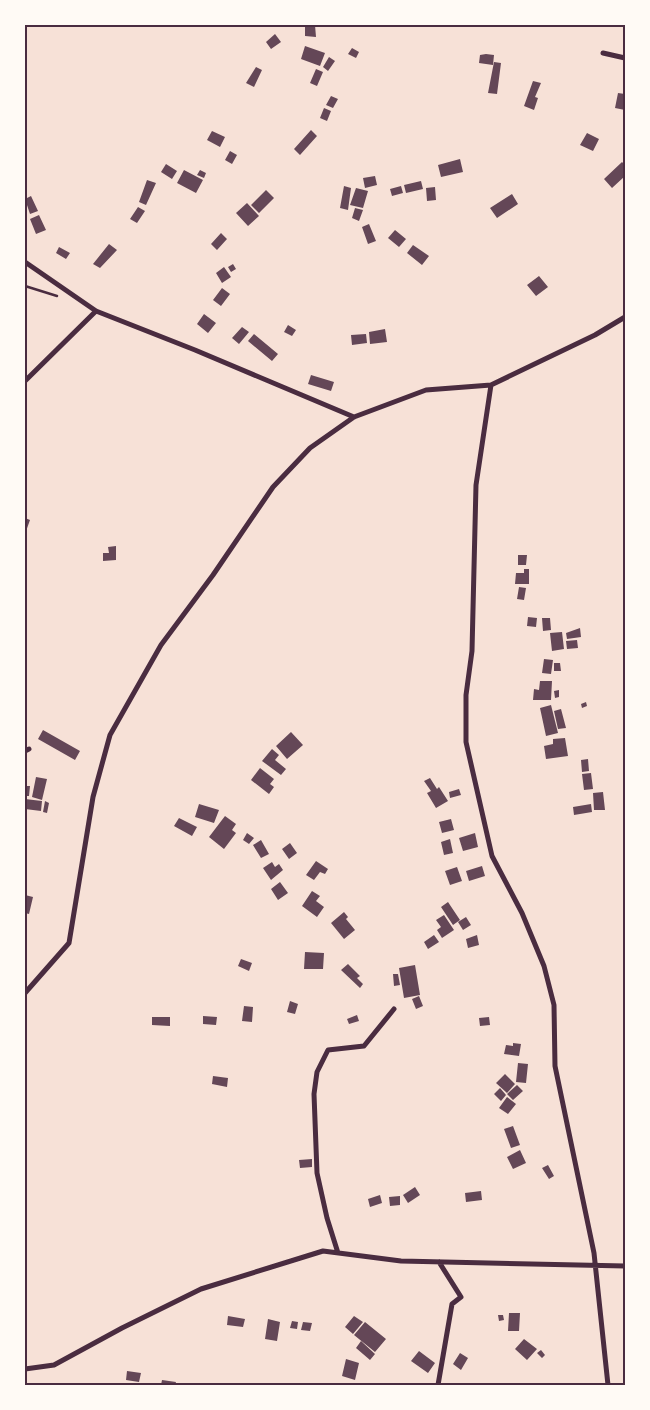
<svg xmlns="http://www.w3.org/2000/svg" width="650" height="1410" font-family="Inter,sans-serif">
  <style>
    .building { fill: #644757 }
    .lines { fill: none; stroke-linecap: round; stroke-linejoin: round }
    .path { stroke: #4a2c40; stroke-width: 2.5 }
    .minor { stroke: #4a2c40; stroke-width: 5 }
    .neatline { fill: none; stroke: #4a2c40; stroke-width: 2 }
  </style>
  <rect width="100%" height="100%" fill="#f7e1d7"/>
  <!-- building -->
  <path class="building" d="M305,25H315L316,37L305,36Z
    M275,34L281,42L271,49L266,42Z
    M305,46L325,53L320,66L301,59Z
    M352,48L359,52L356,58L348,54Z
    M486,54L494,55L493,65L479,63L480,55Z
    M329,57L335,61L328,71L323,67Z
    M494,62L501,63L497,94L488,93Z
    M256,67L262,70L254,87L246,83Z
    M316,69L323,72L317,86L310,83Z
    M533,81L541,83L535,97L538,98L534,110L524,106Z
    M618,93L625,94V110L615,108Z
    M331,96L338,99L333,108L326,105Z
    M324,108L331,111L327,121L320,118Z
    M311,130L317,136L300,155L294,149Z
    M212,131L225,137L220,147L207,140Z
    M587,133L599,139L593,151L580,145Z
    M230,151L237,155L232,164L225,160Z
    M460,159L463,172L441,177L438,165Z
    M622,162L625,165V176L612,188L604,179Z
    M166,164L177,171L172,179L161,172Z
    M184,170L203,180L196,193L177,183Z
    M200,170L206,173L204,178L197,175Z
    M375,176L377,185L365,188L363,178Z
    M147,180L156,183L146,205L139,202Z
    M421,181L423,189L406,193L404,185Z
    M344,186L351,188L348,210L340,208Z
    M401,186L403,193L392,196L390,189Z
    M435,187L436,200L427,201L426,188Z
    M356,188L368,191L363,208L350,205Z
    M266,190L274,198L259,213L251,205Z
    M512,194L518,204L497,218L490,208Z
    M31,196L38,211L30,214L25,199Z
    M247,203L259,216L248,226L236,213Z
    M138,207L145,211L137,223L130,219Z
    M355,208L363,210L359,221L352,218Z
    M39,215L46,230L36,234L30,219Z
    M369,224L376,241L368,244L362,227Z
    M395,230L406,239L399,247L388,238Z
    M221,233L227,239L217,250L211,244Z
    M109,244L117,250L100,268L93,264Z
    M413,245L429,256L422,265L407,253Z
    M59,247L70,253L66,259L56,253Z
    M233,264L236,269L231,272L228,267Z
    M224,267L231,277L222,283L216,273Z
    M539,276L548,287L536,296L527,285Z
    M222,288L230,294L221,306L213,300Z
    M204,314L216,323L208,333L197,324Z
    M288,325L296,330L292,336L284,332Z
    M242,327L249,332L239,344L232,338Z
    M385,329L387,342L370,344L369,332Z
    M254,334L278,354L272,361L248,341Z
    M366,334L367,343L352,345L351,335Z
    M311,375L334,382L331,391L308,384Z
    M25,518L30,520L25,534Z
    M116,546V560L103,561V553H109L108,547Z
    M518,555H527L526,565H518Z
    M524,569H529V584H515L516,573H524Z
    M519,587L526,588L524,600L517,599Z
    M528,617L537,618L536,627L527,626Z
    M542,618H550L551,630L543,631Z
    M580,628L581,637L567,639L566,633Z
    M562,632L564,649L552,651L550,633Z
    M577,640L578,648L567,649L566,641Z
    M544,659L553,660L551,674L542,673Z
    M554,663H560L561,671H554Z
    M540,681H552L551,700H533L534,689L539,690Z
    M559,690V697L555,698L554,691Z
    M586,702L587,706L582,708L581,704Z
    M551,705L558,733L546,736L540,708Z
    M561,709L566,728L558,729L554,711Z
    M43,730L80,751L75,760L38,739Z
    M291,732L303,745L287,759L276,746Z
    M565,738L568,756L546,759L544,746L553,744V739Z
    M272,749L279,755L275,760L286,769L281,775L262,761Z
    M588,759L589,771L582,772L581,760Z
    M260,768L274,779L270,784L274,787L269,794L251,780Z
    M591,773L593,789L584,790L582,774Z
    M36,777L47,779L42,800L32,797Z
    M430,778L437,789L439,787L448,801L436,808L427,793L431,791L424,781Z
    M25,786H30L29,796H25Z
    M459,789L461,795L450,798L449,792Z
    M603,792L605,810H594L593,793Z
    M25,799L42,801L41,811L25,809Z
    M45,801L49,803L47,813L43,812Z
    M199,804L219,810L214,823L195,817Z
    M591,804L592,812L574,815L573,807Z
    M225,816L236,824L232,830L236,833L224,849L209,837Z
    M179,818L197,827L192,836L174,826Z
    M451,819L454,830L442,833L439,822Z
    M247,833L254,838L249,844L243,840Z
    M475,833L478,847L463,851L459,838Z
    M450,839L453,853L444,855L441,842Z
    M261,840L269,854L261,858L253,845Z
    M290,843L297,853L289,859L282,849Z
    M316,861L328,869L325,874L320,872L314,880L306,875Z
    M272,862L275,867L279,864L283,870L271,880L263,868Z
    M482,866L485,876L469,881L466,871Z
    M457,867L462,881L450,885L445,871Z
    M280,882L288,893L278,900L271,889Z
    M312,891L320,896L316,901L324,907L317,917L302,906Z
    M25,895L33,897L29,914L25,913Z
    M448,902L460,920L453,925L441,907Z
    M344,912L348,917L346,919L355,930L344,939L331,923Z
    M444,915L454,930L442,938L437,930L441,927L436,920Z
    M466,917L471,925L463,930L458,922Z
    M434,935L439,942L428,949L424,942Z
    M477,935L479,945L468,948L466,939Z
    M305,952L324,953L323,969H304Z
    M241,959L252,963L249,971L238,966Z
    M348,964L360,976L357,978L363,984L360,988L341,970Z
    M415,965L420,995L404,998L399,968Z
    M393,974H398L400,985L394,986Z
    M419,996L423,1006L416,1009L412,999Z
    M290,1001L298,1004L295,1014L287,1012Z
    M244,1006L253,1007L252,1022L242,1021Z
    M357,1015L359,1021L349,1024L347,1019Z
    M203,1016L217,1017L216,1025L203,1024Z
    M152,1017H170V1026L152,1025Z
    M489,1017L490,1025L480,1026L479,1018Z
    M513,1043L521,1044L519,1056L504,1054L506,1045L513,1046Z
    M518,1063L528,1064L526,1083L516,1082Z
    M505,1074L515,1084L507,1093L496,1083Z
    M213,1076L228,1078L227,1087L212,1084Z
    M517,1085L523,1091L513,1100L507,1094Z
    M500,1088L506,1095L501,1101L494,1094Z
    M507,1097L516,1104L508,1114L499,1108Z
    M513,1126L520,1145L511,1148L504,1129Z
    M520,1150L526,1163L513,1169L507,1157Z
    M312,1159V1167L300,1168L299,1160Z
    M548,1165L554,1176L549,1179L542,1168Z
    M415,1187L420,1195L408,1203L403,1195Z
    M481,1191L482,1200L466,1202L465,1193Z
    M380,1195L382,1203L370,1207L368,1199Z
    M400,1196V1205L390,1206L389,1197Z
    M509,1313H520L519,1331H508Z
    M498,1315H503L504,1320L499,1321Z
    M228,1316L245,1319L243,1327L227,1325Z
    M354,1316L363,1322L353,1334L345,1327Z
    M268,1319L280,1322L277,1341L265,1339Z
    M292,1321L298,1322L297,1329L290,1328Z
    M303,1322L312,1323L310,1331L301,1330Z
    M365,1322L386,1339L375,1352L354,1335Z
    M524,1339L537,1349L527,1360L515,1349Z
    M361,1341L375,1354L370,1360L356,1348Z
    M541,1350L545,1355L542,1358L537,1353Z
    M419,1351L435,1363L428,1373L411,1361Z
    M460,1353L468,1358L461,1370L453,1364Z
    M346,1359L359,1363L355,1380L342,1376Z
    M127,1371L141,1373L139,1382L126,1380Z
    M162,1380L176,1382L175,1385H161Z"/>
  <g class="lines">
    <!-- path -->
    <path class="path" d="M25,286L57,296"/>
    <!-- minor -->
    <path class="minor" d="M603,53L625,58
      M25,262L96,311L195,350L354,417
      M25,381L96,311
      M491,385L476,485L472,651L466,695V742L492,856L522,913L544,966L554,1005L555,1066L594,1253L608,1385
      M25,751L29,749
      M25,993L69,943L93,797L110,735L161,645L213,575L273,487L310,448L354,417L426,390L491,385L595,335L625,317
      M338,1253L327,1218L317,1173L314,1094L317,1072L328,1050L364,1046L394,1009
      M25,1369L54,1365L122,1328L201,1289L323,1251L401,1261L625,1266
      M438,1385L452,1304L461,1297L439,1262"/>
  </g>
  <!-- border -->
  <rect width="650" height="1410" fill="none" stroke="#fffaf5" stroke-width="52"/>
  <rect x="26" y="26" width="598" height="1358" class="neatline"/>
</svg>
